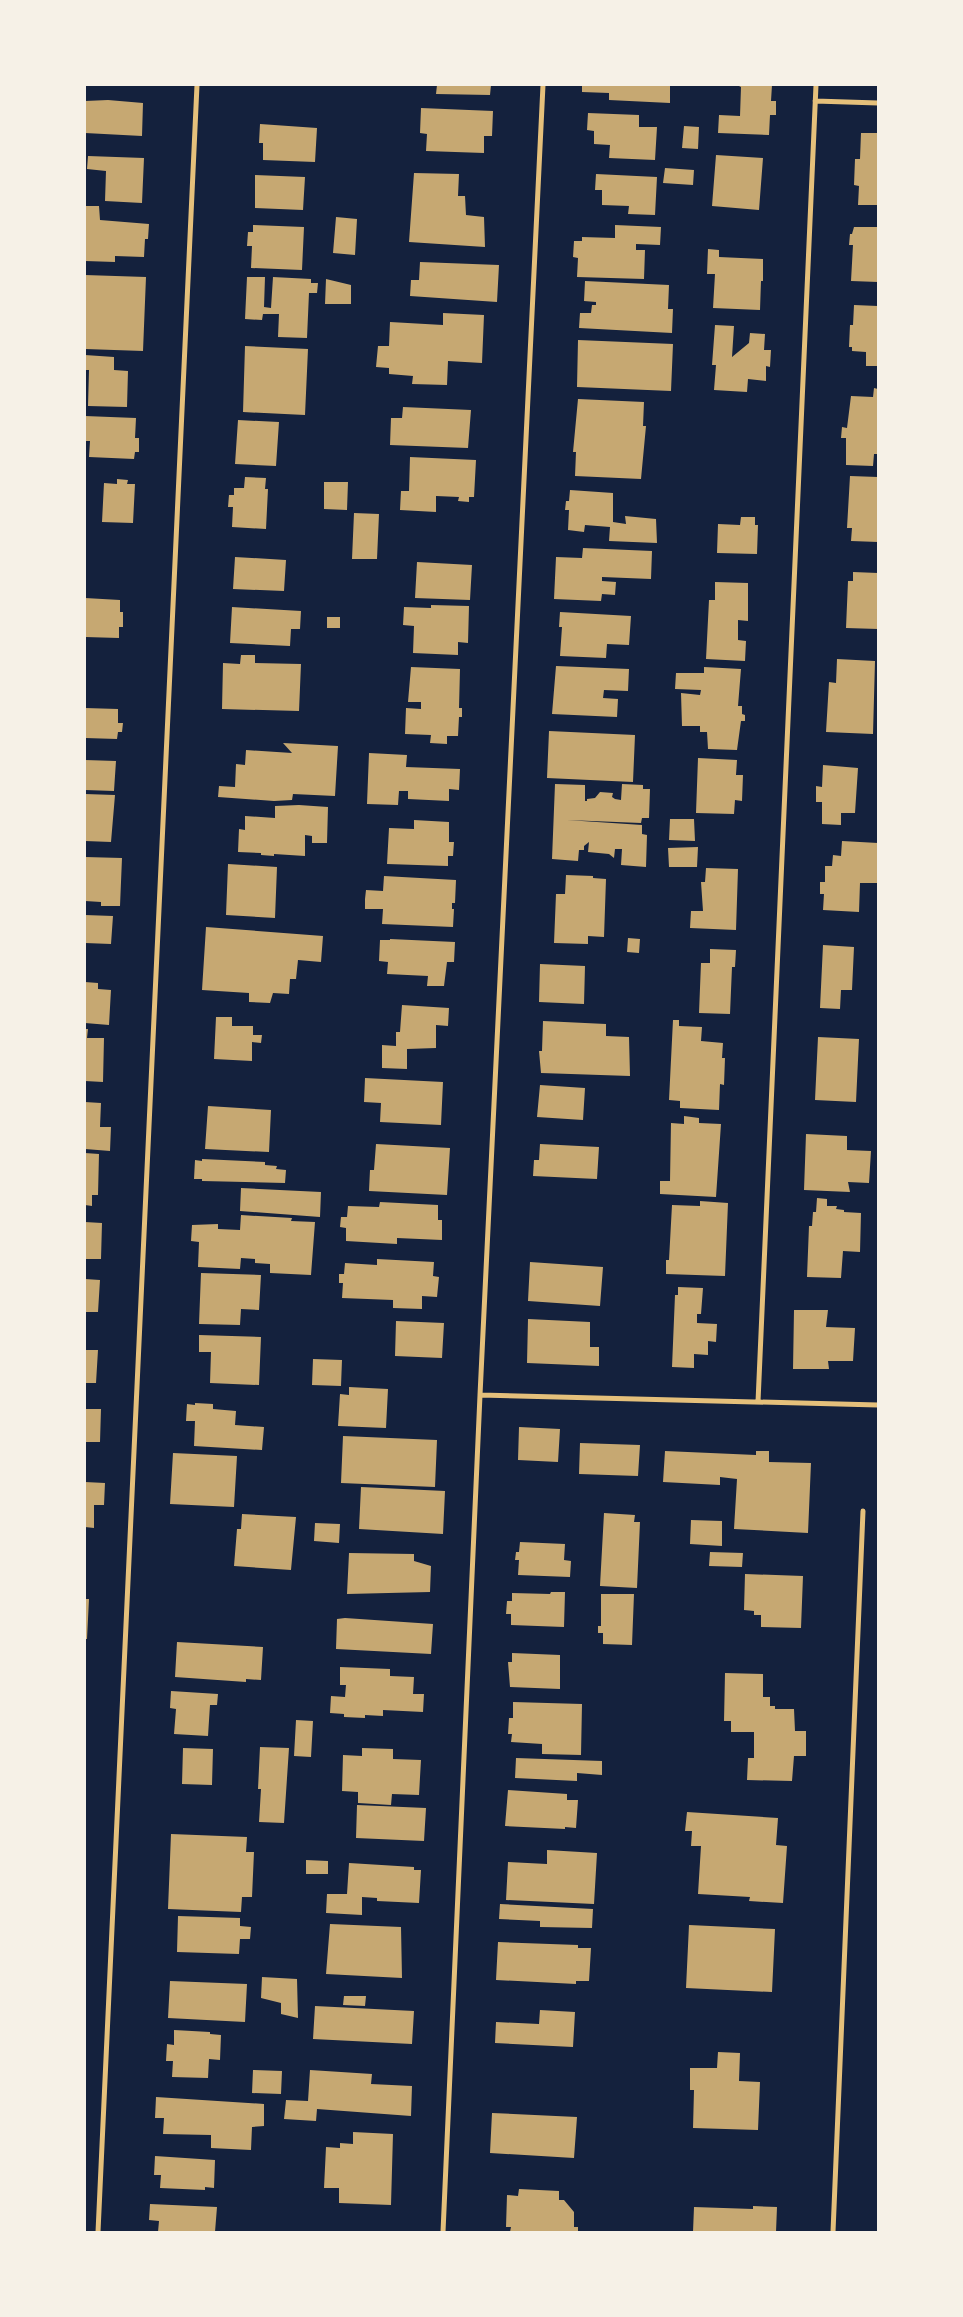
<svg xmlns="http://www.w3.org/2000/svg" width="963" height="2317" font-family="'Exo 2',sans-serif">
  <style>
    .building { fill: #c6a872 }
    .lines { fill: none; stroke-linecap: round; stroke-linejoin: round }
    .minor { stroke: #e5c07b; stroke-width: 5 }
  </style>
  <rect width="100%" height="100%" fill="#14213d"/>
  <!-- building -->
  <path class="building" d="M437,85H491L490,95L436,94Z
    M582,85H670V103L609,100V93L582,92Z
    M737,85H772L771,101H776V115H770L769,135L718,133L719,115L740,116L741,87Z
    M108,100L143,103L142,136L85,133V101Z
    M421,108L493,111L492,136H484V153L426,151L427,134L420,133Z
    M588,113L639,115V127H657L655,160L609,158L610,145L594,144V131L587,130Z
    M260,124L317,128L315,162L263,160V143H259Z
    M684,126L699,127L698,149L682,148Z
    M861,133H878V205H858L859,186L854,185L855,159H860Z
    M716,155L763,158L759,210L712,206Z
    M88,156L144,158L142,203L105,201L106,171L87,169Z
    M665,168L694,170L693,185L663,183Z
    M414,173L459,174L458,196H465L466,215L484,217L485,247L409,242Z
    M596,174L657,177L655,215L628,214L629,206L602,205V190H595Z
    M255,175L305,177L303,210L255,208Z
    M85,206H99L100,220L149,224L148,239H145L144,257L115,256V262L85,261Z
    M336,217L357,219L355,255L333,253Z
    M253,225L304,227L302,270L251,268L252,246H247L248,232H253Z
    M615,225L661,227L660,245L636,244V250H645L644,279L577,277L578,258L573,257L574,241H582V237L615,238Z
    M854,227H878V282L851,281L853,245H849L850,234H852Z
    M708,249L719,250V257L763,259V281H761L760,310L713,308L715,274H707Z
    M420,262L499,265L497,302L410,296L411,280H419Z
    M85,275L146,277L143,351L85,349Z
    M247,277H265L264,307L271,308L273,277L311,279V283H318L317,293H309L307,338L278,337L279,314H263L262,320L245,319Z
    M326,279L351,285V304H325Z
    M585,281L669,285L668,309H673L672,333L579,328L580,313H591L592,305H596V302L584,301Z
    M854,305L878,306V366H866V352L852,351V347H849L850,325H853Z
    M443,313L484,315L482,363L448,361L447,385L412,384L413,376L389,374V368L376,367L378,346H389L390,322L443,325Z
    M715,325L734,326L732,357L749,343L750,333L765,334L764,350H771L770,367L766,366V381L748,379L747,392L714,390L716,365H712Z
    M578,340L673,344L671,391L577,387Z
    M245,346L308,349L305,415L243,412Z
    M85,355L114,357V370L128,371L127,407L88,406L89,370H85Z
    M874,388L878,389V454H874L873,466L846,465V438H841L842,427L847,428L851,396L873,397Z
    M578,399L644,402L643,426H646L641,479L575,476L576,452H573Z
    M403,407L471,410L468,448L390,445L391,418H402Z
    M85,416L136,418L135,438H139V452H135L134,459L89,457L90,441H85Z
    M238,420L279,422L276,466L235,464Z
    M410,457L476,460L474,497H469V502L458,501L459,497L436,496V512L400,510L401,491H409Z
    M850,476L878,477V542L851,541L852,528H847Z
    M245,477L266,478L265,489H268L266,529L232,527L233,507H228L229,495H234V488H244Z
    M117,479L128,480L127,484H135L133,523L102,522L104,483L117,484Z
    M324,482H348L347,510L324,509Z
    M570,490L613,493V522L626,524L625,516L656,519L657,543L609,541L610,527L585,525L584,532L568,530L569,510H565L566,501H569Z
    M354,513L379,514L377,559H352Z
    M741,517H755V525H758L757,554L717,553L718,524L740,525Z
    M583,548L652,551L651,579L602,577V581L616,582L615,595L602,594L601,601L554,599L556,557L582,558Z
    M235,557L286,560L284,591L233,589Z
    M417,562L472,565L470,600L415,598Z
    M853,572L878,573V629L846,628L848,581H853Z
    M715,582L748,583V621L738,620V640L746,641L745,661L706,659L709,600H715Z
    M85,598L120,600V612H123V627H119V638L85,637Z
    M431,605L469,606L468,643L458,642V655L413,653L414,626L403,625L404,607L431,608Z
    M232,607L301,611L300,629H291L290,646L230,643Z
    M560,612L631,616L629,645L607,644L606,658L560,656L562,627H559Z
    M327,617H340V628H327Z
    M241,655H255V663L301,664L299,711L222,709L223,663L240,664Z
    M837,659L875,661L873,734L826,732L829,682L836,683Z
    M556,666L629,669L628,691L604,690L603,698L618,699L617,717L552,714Z
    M411,667L460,669L459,708H462V717H459L458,736H447V744L430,743L431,735L405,734L406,708L421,709V702H408Z
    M704,667L741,669L738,706H742V714L745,715V721H741L737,750L708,749L707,732H700V726H682L681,693L700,695L701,690L675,689L676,673H704Z
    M85,708L118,709V723H123L122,732H118L117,739L85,738Z
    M549,731L635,735L633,782L547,778Z
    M283,743L338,746L335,796L293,794L292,800L274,801L218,797L219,786L235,787L236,764L245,765L246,750L292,753Z
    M369,753L407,755L406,767L460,769L459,790L449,789V801L408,799V791H399L398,805L367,804Z
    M698,758L737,760L736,775H743L742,801L735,800L734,814L696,813Z
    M85,760L116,761L114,791L85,790Z
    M823,765L858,768L855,813H841V825L822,824V802H816V786L822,787Z
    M555,784L585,785V801H587V799L595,798L600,792L613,793L612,797L615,799L621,800L622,784L643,785V789H650L649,818H642L641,823L567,820L642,825V834L647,835L646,867L621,865L622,849H615L614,858L609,854L588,852L589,842L584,846V850H579L578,861L552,859Z
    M85,794L115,795L111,842L85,841Z
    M299,805L328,807L327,843H312V836L305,835V856L274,854V856L261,855V853L238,852L239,829L245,830V816L275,818V806Z
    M670,819H694L695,841L669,840Z
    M414,820L449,822V842H454L453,856H448V866L387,864L389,828L414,829Z
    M842,841L878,843V883H860L859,912L823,910L824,894H820V882H825V866H832L833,855L841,856Z
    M698,847L697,867H669L668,848Z
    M85,857L122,858L120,906H101V902L85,901Z
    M228,864L277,867L275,918L226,915Z
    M706,868L738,869L736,930L690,928L691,911H703L701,882H705Z
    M566,875L593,876V878L606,879L604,937L588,936V944L554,943L556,894H565Z
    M384,876L456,880L455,903H452V909H454L453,927L382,924L383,909H365V899L366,890L383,891Z
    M85,915L113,916L111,944L85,943Z
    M206,927L323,936L321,962L298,960L296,979H290L289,994L273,993L270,1003L249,1002V993L202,990Z
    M628,938L640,939L639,953L627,952Z
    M390,939L455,942L454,962H447L444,986H427L428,976L387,974L388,962L379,961L380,940H390Z
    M823,945L854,947L852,990H841L840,1009L820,1008Z
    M710,949L736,950L735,967H732L730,1014L699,1013L701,963H710Z
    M540,964L585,966L584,1004L539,1002Z
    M85,982L98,983V989L111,990L109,1025L85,1023Z
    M402,1005L449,1008L448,1026L436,1025V1048L407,1049V1069L382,1068V1045L396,1046V1032H400Z
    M216,1017H232V1026H253V1035H262L261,1043L252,1042V1061L214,1059Z
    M673,1020H679V1026L702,1027L701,1041L723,1043L722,1058H725L724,1085L720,1084L719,1110L680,1108V1101L669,1100Z
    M543,1021L606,1024V1036L629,1037L630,1076L541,1073L539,1051H542Z
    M85,1029H88L87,1038H104L103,1082L85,1081Z
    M818,1037L859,1039L856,1102L815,1100Z
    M365,1078L443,1082L441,1125L380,1122L381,1103L364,1102Z
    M540,1085L585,1088L583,1120L537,1117Z
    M85,1102L101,1103L100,1127H111L110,1151L85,1149Z
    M208,1106L271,1110L269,1152L205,1149Z
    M684,1116L699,1118V1123L721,1124L716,1197L660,1194V1181H670L671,1123L684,1124Z
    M806,1134L847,1136V1150L871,1151L869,1183L848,1182L850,1192L804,1190Z
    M376,1144L450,1148L447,1195L369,1191L370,1170H374Z
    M540,1144L599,1147L597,1179L533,1176L534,1160H539Z
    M85,1153L99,1154L98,1195H92V1206L85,1205Z
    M202,1159L265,1162V1165L277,1166L276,1169L286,1170L285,1183L202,1181V1179H194L195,1160L202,1161Z
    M241,1188L321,1192L320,1217L240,1211Z
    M817,1198L827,1199V1206H837L836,1209L844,1210V1212L861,1213L860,1252L843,1251L841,1278L807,1277L809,1226H812L813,1212H816Z
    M700,1201L728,1203L725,1276L666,1274V1260H669L672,1205L700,1206Z
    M380,1202L438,1205V1220H442V1240L397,1238V1244L346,1241V1228L340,1227L341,1217H347L348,1206L379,1207Z
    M241,1215L292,1218L291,1221L315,1222L311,1275L270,1273V1264L255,1263V1259L241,1258L240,1269L198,1267L199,1242L191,1241L192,1225L218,1224V1229L240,1230Z
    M85,1222L102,1223L101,1259H85Z
    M377,1259L434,1262L433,1276L439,1277L437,1297L422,1296V1309L393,1308V1300L342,1298L343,1283H339V1274H344L345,1263L377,1265Z
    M530,1262L603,1267L600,1306L528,1301Z
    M201,1273L261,1275L259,1310L241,1309L240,1325L199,1324Z
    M85,1279L100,1280L98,1312H85Z
    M678,1287L703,1288L701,1314H697V1323L717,1324L716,1342L708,1341V1355L694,1354V1368L672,1367L675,1295H678Z
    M794,1310H828L826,1327L855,1328L853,1361H828L829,1369H793Z
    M528,1319L590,1322V1347H599V1366L527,1363Z
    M396,1321L444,1323L442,1358L395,1356Z
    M199,1335L261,1337L259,1385L210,1383L211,1352H199Z
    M85,1350H98L96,1383H85Z
    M313,1359L342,1360L341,1386L312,1385Z
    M349,1387L388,1389L386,1428L338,1426L340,1394L349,1395Z
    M195,1403L213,1404V1409L236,1411L235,1425L264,1427L262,1450L194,1446L195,1421H186L187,1404L195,1405Z
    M85,1409H101L100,1442H85Z
    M519,1427L560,1429L558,1462L518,1460Z
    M343,1436L437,1440L435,1487L341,1483Z
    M580,1443L640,1445L638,1476L579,1474Z
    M665,1451L756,1455V1451H769V1462L811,1463L808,1533L734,1529L737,1479L720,1477V1485L663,1482Z
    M173,1453L237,1456L234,1507L170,1504Z
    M85,1482L105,1483L104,1505H94V1528L85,1527Z
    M361,1487L445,1491L443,1534L359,1529Z
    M604,1513L635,1515L634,1522H640L637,1588L600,1586Z
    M242,1514L296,1517L291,1570L234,1566L237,1529H241Z
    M691,1520L722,1521V1546L690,1544Z
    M315,1523L340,1524L339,1543L314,1541Z
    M520,1542L565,1544L564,1560L571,1561L570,1577L518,1575L519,1560H515L516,1552H519Z
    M710,1552L743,1553L742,1567L709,1566Z
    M349,1553L414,1554V1561L431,1566L430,1592L347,1594Z
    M745,1574L803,1576L801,1628L761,1627V1615H754V1611L744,1610Z
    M551,1592H565L564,1627L511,1625V1614H506L507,1601H512V1593L550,1594Z
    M601,1594H634L632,1645L603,1644V1633H598V1626H601Z
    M85,1599H89L87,1639H85Z
    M345,1618L433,1624L431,1654L336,1649L337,1619Z
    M177,1642L263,1647L261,1680L246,1679V1682L175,1677Z
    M512,1653L560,1655V1689L510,1687L508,1662H512Z
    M340,1667L390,1669V1676L414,1677L413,1694H424L423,1712L383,1710V1716L365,1715V1718L344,1717V1714L330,1713L331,1696L345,1697L346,1685H340Z
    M725,1673L763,1674V1697H770V1706H775V1709H794L795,1731H806V1756H794L792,1781L747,1780L748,1758H754V1732H731V1721H724Z
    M171,1691L218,1694L217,1705H210L208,1736L174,1734L176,1709L170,1708Z
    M513,1702L582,1704L581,1755L542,1754V1744L511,1742L512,1734H508L509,1718H513Z
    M296,1720L313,1721L311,1757L294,1756Z
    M260,1747L289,1748L284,1823L259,1822L261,1789H258Z
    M183,1748L213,1749L212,1785L182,1784Z
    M362,1748L393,1749V1759L421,1760L419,1795L392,1794L391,1805L358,1803V1792L342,1791L343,1755L362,1756Z
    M516,1758L602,1761V1775L577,1773V1781L515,1778Z
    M508,1790L567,1794V1800H578L576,1828L565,1827V1829L505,1826Z
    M357,1805L426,1808L424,1841L356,1838Z
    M687,1812L778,1818L776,1845L787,1846L783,1903L749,1901L750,1897L698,1894L701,1846H691L692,1831H685Z
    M171,1834L247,1837L246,1852H254L252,1897H242L241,1912L168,1909Z
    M547,1850L597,1853L594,1904L506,1900L508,1862L547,1864Z
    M306,1860L328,1861V1874H306Z
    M349,1863L414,1867V1870H421L419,1903L377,1901V1898L362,1897V1915L326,1913L327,1894H347Z
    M500,1904L593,1909L592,1928L540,1927V1921L499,1919Z
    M178,1916L240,1918V1926L251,1927L250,1939H240L239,1954L177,1952Z
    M330,1924L401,1927L402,1978L326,1974Z
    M689,1925L775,1929L772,1992L686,1988Z
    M498,1942L578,1945V1948H591L589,1981H576V1984L496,1980Z
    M262,1977L297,1979L298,2018L281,2014V2003L261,1998Z
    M170,1981L247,1984L245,2022L168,2018Z
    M344,1996H366L365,2006L343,2005Z
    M315,2006L414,2011L412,2044L313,2039Z
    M540,2010L575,2012L573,2047L495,2043L496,2022L539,2024Z
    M174,2030L210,2032V2034L221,2035L220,2060L209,2059L208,2078L172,2077L173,2061H166L167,2044L174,2045Z
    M718,2052L740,2053L739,2081L760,2082L758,2130L693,2128L694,2090H690V2068H717Z
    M253,2070L282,2071L281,2094L252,2093Z
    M310,2070L372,2074L371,2084L412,2086L411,2116L317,2109L316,2121L284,2119L286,2100L308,2101Z
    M156,2097L264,2104V2126L252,2127L251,2150L211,2148V2135L163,2134L164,2118H155Z
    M492,2113L577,2117L574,2158L490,2153Z
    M353,2132L393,2134L391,2205L339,2203V2188H324L326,2147L340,2148V2143L353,2144Z
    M155,2156L215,2160L214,2188L205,2187V2190L160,2188L161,2175H154Z
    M519,2189L559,2191V2200H564L574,2212V2227H578V2232H510L511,2227H506L507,2195L518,2196Z
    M150,2204L217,2207L215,2232H158L159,2221L149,2220Z
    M753,2206L777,2207L776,2232H693L694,2207L753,2209Z"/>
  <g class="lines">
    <!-- minor -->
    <path class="minor" d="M815,101L878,103
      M480,1395L878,1405
      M758,1402L816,85
      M98,2232L197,85
      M443,2232L480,1395L543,85
      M833,2232L863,1511"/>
  </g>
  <!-- border -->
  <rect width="963" height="2317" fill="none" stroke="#f6f1e7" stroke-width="172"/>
</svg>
